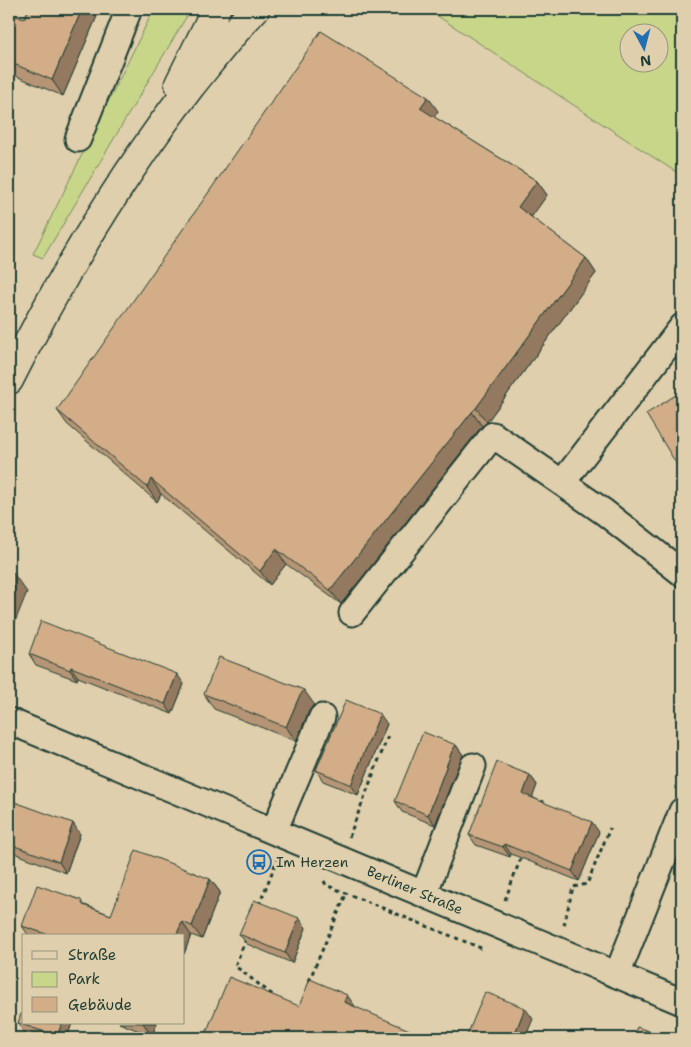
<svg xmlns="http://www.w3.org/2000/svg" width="691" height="1047" font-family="'Shantell Sans',sans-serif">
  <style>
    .green { fill: #c8d68a; stroke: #748a5f; fill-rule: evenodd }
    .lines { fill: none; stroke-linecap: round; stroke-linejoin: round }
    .minor-casing { stroke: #1f3d34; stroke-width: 29 }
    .highway-casing { stroke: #1f3d34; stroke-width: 31 }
    .path { stroke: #1f3d34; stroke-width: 3; stroke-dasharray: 4 4; stroke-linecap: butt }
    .minor { stroke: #e0cfac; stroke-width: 25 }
    .highway { stroke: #e0cfac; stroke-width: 28 }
    .wall { fill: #b59574; stroke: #1f3d34 }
    .shaded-wall { fill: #93795e; stroke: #1f3d34 }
    .building { fill: #d2ad87; stroke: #1f3d34 }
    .labels { text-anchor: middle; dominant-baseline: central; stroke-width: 5; stroke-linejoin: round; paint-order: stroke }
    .poi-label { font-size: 14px; fill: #1f3d34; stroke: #e0cfac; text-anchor: start }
    .street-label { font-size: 14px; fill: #1f3d34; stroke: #e0cfac }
  </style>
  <rect width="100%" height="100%" fill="#e0cfac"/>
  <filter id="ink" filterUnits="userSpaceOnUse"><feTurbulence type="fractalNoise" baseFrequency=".02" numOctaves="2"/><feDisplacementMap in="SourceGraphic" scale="10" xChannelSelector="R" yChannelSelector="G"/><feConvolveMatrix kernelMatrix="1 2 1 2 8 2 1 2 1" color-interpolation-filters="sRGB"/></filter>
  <g filter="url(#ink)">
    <!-- green -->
    <path class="green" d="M154,9H191L43,258L33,254Z
      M427,9H682V176ZM628,32H658V62H628Z"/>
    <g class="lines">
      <!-- minor casing -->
      <g class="minor-casing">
        <path id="minor" d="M78,139L129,9
          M562,483L682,327
          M352,613L493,435L604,512L682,573
          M9,721L682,1002
          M274,831L322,717
          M424,894L473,766
          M617,975L682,811"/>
      </g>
      <!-- highway casing -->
      <g class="highway-casing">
        <path id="highway" d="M179,84L216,9
          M9,380C60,278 120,178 190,87C211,61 232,33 255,9"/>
      </g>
      <!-- path -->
      <path class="path" d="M542,804L544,797
        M349,837L388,736
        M324,881L326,885L483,949
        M505,900L522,855
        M259,905L277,860
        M564,925L573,887L587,884L610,828
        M246,939L235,966L274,996
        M309,981L347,892"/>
      <!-- minor -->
      <use href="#minor" class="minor"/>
      <!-- highway -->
      <use href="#highway" class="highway"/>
    </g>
    <!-- wall -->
    <path class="wall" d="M29,9H100L63,96L9,73V13L24,19Z
      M438,111L434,117L537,181L547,195L531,217L586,258L596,273L487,422L482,426L341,604L286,564L270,585L161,494L157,502L67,424L57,410Z
      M29,654L184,684L172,714L78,677L77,680L36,665Z
      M204,694L314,704L309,711L296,741L214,709Z
      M387,724L358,795L323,781L316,770Z
      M456,745L463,755L460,761L435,825L402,812L395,801Z
      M530,775L537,785L532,797L599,832L579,881L511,854L510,857L476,845L469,835Z
      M9,800L80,834L66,873L9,851Z
      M210,879L220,892L202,939L191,935L184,954V936H29L22,926L85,905L111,915Z
      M299,918L306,928L292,963L247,944L239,934Z
      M18,1023H72L67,1038H39L25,1034Z
      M119,1023H157L152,1036Z"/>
    <!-- shaded-wall -->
    <path class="shaded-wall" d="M82,9H100L63,96L52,80Z
      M428,97L438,111L430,122L420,108Z
      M537,181L547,195L528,222L518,207Z
      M586,258L596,273L487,422L476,408Z
      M472,412L482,426L341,604L330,590Z
      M151,479L161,494L157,502L147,487Z
      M276,549L286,564L270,585L260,571Z
      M10,569L27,592L12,629L9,624V572Z
      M71,667L78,677L77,680L70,670Z
      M177,674L184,684L172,714L165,704Z
      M304,690L314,704L309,711L296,741L286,727L299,697Z
      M380,714L387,724L358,795L351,785Z
      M456,745L463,755L460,761L435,825L428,815L452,751Z
      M530,775L537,785L530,804L523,794Z
      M592,822L599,832L579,881L572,871Z
      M73,823L80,834L66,873L59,862Z
      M504,844L511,854L510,857L503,847Z
      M210,879L220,892L202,939L192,926Z
      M9,915L14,922L9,935Z
      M299,918L306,928L292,963L285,953Z
      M182,922L191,935L184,954V936H176Z
      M347,995L355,1006L352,1013L344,1002Z
      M525,1008L533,1019L525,1038H513Z
      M62,1023H72L67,1038H59L57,1036Z
      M143,1023H157L152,1036Z"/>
    <!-- building -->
    <path class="building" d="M29,9H82L52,80L9,62V13L24,19Z
      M321,31L428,97L420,108L537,181L518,207L586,258L476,408L472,412L330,590L276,549L260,571L151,479L147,487L57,410Z
      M682,391V473L646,414Z
      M41,621L177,674L165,704L71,667L70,670L29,654Z
      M219,657L304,690L299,697L286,727L204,694Z
      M346,700L380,714L351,785L316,770Z
      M423,732L456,745L452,751L428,815L395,801Z
      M497,762L530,775L523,794L592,822L572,871L504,844L503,847L469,835Z
      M9,800L73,823L59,862L9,844Z
      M136,850L210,879L192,926L182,922L176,936H52L22,926L37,885L81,900L83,905L111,915Z
      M254,900L299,918L285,953L239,934Z
      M229,977L299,1006L310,979L347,995L344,1002L428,1038H204Z
      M485,992L525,1008L513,1038H466Z
      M24,1005V1023H62L57,1036L18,1023Z
      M637,1027L668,1038H633Z"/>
  </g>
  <!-- icons -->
  <defs>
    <g id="bus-ring" transform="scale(1.25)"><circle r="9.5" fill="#e0cfac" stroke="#1f6fb2" stroke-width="1.5"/><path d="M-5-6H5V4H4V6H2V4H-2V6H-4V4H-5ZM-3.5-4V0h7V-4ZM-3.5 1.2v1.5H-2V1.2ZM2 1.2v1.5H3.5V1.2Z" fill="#1f6fb2"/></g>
  </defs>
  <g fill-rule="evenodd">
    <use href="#bus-ring" x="259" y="862"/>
  </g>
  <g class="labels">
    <!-- poi labels -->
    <g class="poi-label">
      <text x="276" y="862">Im Herzen</text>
    </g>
    <!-- street labels -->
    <g class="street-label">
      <text transform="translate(415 890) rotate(23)">Berliner Straße</text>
    </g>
  </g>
  <!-- margin -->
  <rect width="691" height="1047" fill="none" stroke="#e0cfac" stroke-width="30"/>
  <rect x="15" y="15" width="661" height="1017" fill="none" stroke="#1f3d34" stroke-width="2" filter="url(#ink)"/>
  <!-- legend -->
  <rect x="22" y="934" width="162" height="90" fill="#e0cfac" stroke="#93957c"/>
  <rect x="32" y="951" width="25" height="8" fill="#e0cfac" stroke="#93957c"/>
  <text x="68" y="960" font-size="15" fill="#1f3d34">Straße</text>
  <rect x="32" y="972" width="25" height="15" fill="#c8d68a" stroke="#93957c"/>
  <text x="68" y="984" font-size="15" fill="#1f3d34">Park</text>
  <rect x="32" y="997" width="25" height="15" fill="#d2ad87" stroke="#93957c"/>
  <text x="68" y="1010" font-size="15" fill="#1f3d34">Gebäude</text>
  <!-- north arrow -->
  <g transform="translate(644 48) rotate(173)"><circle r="24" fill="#e0cfac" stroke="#93957c"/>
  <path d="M0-4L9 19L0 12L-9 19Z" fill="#1f6fb2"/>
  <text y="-8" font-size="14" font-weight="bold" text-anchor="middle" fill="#1f3d34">N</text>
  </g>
</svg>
